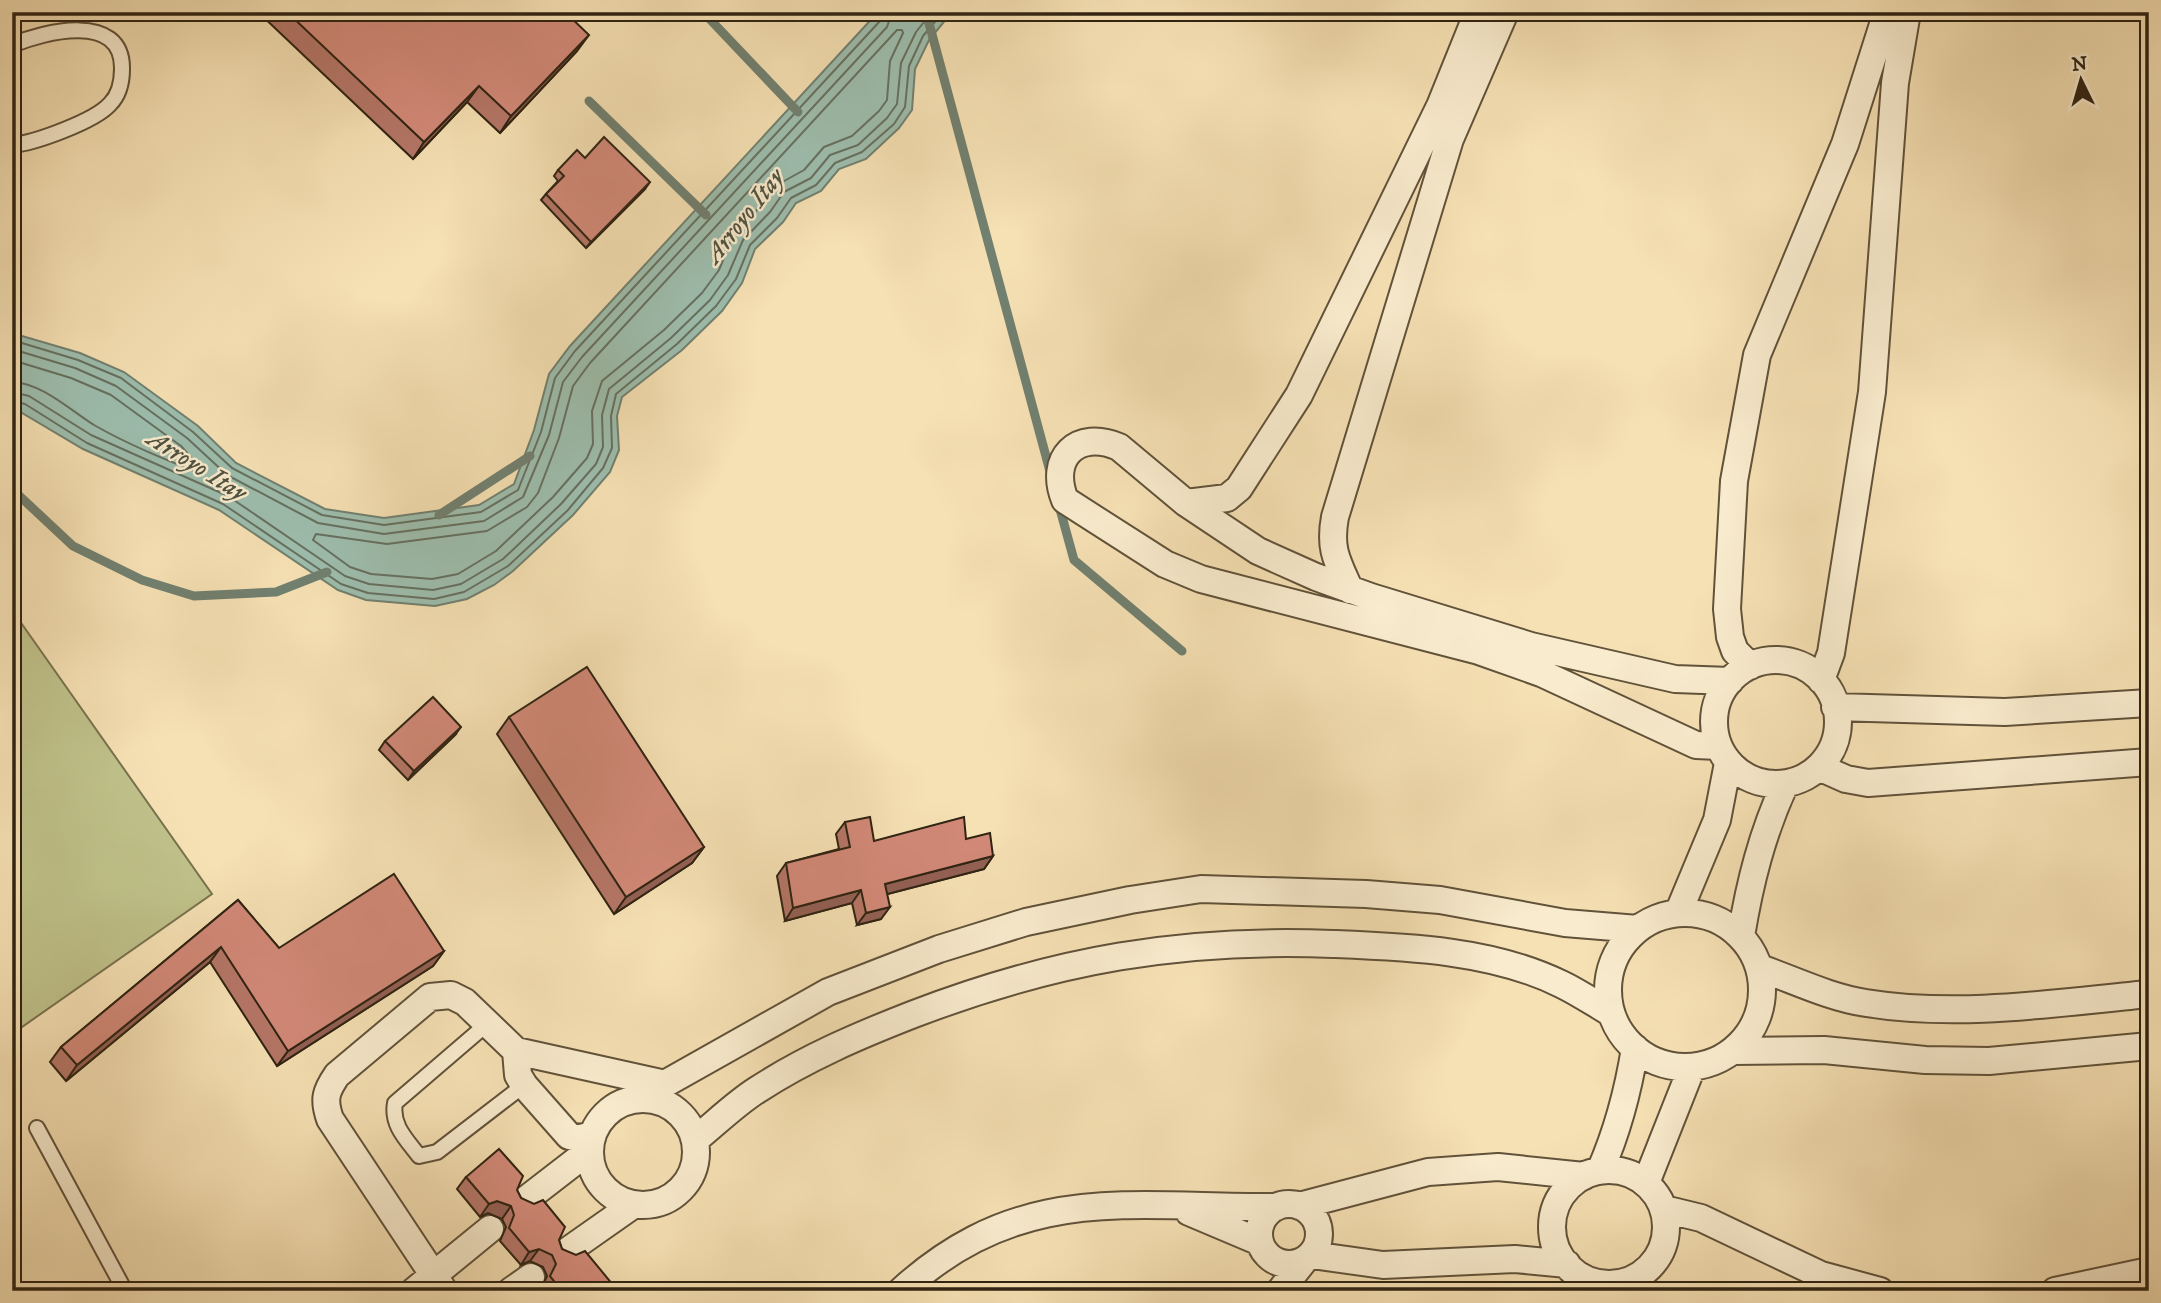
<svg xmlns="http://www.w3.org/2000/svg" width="2161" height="1303" font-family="'IM FELL DW Pica',serif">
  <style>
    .green { fill: #c0c28b; stroke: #78724e; stroke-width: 2 }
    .water { fill: #9dbeae; stroke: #718070; stroke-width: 2 }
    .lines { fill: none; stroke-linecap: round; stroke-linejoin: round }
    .shore { stroke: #667060; stroke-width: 2 }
    .stream { stroke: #718070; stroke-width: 9 }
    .lane-casing { stroke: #61523a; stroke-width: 18 }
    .street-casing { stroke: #61523a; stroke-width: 30 }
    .lane { stroke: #f9ecce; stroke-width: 14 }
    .street { stroke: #f9ecce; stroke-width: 26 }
    .wall { fill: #b57667; stroke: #2f2312; stroke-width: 2 }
    .shaded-wall { fill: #936054; stroke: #2f2312; stroke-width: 2 }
    .building { fill: #d28978; stroke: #2f2312; stroke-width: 2 }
    .labels { text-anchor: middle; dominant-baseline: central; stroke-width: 5; stroke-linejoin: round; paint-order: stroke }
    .water-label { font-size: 26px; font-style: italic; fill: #505241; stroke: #f9ecce }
  </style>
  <rect width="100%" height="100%" fill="#f6e1b4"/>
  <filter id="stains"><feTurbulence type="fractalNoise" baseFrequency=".00286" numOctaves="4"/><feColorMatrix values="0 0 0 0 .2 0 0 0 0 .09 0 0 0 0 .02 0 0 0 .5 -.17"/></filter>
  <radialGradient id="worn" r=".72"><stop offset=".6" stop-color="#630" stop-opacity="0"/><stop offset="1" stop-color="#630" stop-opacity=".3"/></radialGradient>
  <!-- green -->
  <path class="green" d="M12,610L212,894L12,1034Z"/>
  <!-- water -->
  <path class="water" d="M878,12H952L929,40L915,69L912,110L899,128L866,159L839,169L821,191L796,203L783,222L755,249L742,283L722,311L682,350L622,397L617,416L619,450L610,472L573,515L513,571L494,585L467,599L435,606L366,600L338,590L219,510L83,449L12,407V333L80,353L124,372L198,426L236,463L325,509L384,518L479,505L514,484L534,430L549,374L570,346Z"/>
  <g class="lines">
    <!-- shore -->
    <path class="shore" d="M897,30H902L903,33L890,61L887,100L879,111L852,136L824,147L804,170L777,185L762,205L734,233L719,270L702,293L664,330L602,381L592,411L593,444L587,458L553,497L496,551L458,574L432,579L371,574L350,567L313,540L316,534L387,544L487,531L527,507L538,493L559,438L573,386L590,363Z
      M12,340L78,360L121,378L193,432L232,468L322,515L384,525L481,512L518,490L541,432L555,378L575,351L880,21L883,12
      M12,349L75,368L116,386L187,438L227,475L318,523L384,534L484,521L523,497L549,435L563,382L582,357L887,27L892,12
      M12,360L71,378L111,395L181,446L203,471L199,473C164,459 127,444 94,425C70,410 42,383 12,382
      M12,392L29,396L91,435L228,496L345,576L369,584L433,590L461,584L503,559L561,504L596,464L603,447L602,415L609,389L671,338L710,300L728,275L743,240L770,212L784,192L811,178L830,155L858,145L887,118L897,104L901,63L916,32L932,12
      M12,401L25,404L87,443L223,504L341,584L368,593L434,599L464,592L508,566L568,510L603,468L612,448L611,416L616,394L677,344L716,306L736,279L750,245L777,218L791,198L816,185L835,163L862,152L894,124L905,107L909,66L923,36L943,12"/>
    <!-- stream -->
    <path class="stream" d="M703,12L798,112
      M926,12L1051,475
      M589,101L706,215
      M12,489L73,546L142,580L194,596L276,592L327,572
      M1058,502L1074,560L1182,651
      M439,515L530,456"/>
    <!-- lane casing -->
    <g class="lane-casing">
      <path id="lane" d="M12,45C43,32 123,11 122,69C122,81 119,95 110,104C95,121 35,143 12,145
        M487,1024L395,1103C391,1125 406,1139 419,1156L437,1152L524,1085
        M37,1128L125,1291"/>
    </g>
    <!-- street casing -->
    <g class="street-casing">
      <path id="street" d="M1186,503L1227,498L1239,488L1299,395L1440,106L1478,12
        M1350,590C1337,561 1329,549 1335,517L1450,139L1505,12
        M1714 722a62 62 0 1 1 124 0a62 62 0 1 1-124 0Z
        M1750,666L1735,651L1730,637L1727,609L1734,481L1757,355L1845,144L1887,12
        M1821,680L1831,653L1872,392L1895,83L1907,12
        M1835,707L2005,712L2149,703
        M1718,746L1696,745L1541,673L1479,651L1201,579L1165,564L1065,500C1048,458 1077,429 1119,447L1186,503L1258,551L1316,577L1371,597L1531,646L1675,679L1730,681
        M1819,767L1846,779L1868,783L2149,762
        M1679,911L1717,820L1728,763
        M1608 990a77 77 0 1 1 154 0a77 77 0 1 1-154 0Z
        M1741,936C1750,882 1762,834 1785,784
        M1760,968C1794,980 1831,998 1866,1003C1960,1018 2055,1003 2149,994
        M516,1051L518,1075L524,1085L569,1136L580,1138L592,1135
        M1733,1051L1824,1050L1925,1060L1989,1061L2149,1046
        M590 1152a53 53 0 1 1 106 0a53 53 0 1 1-106 0Z
        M638,1099L828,992L939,949L1026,922L1130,900L1201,889L1366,894L1440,900L1565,923L1638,929
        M695,1140C716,1123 735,1104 757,1090C806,1058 860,1035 914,1014C1055,960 1181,938 1333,944C1408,947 1492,950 1561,984C1578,992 1594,1003 1611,1013
        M1552 1227a57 57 0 1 1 114 0a57 57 0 1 1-114 0Z
        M1600,1171C1618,1130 1628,1092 1635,1048
        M1646,1183L1692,1067
        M524,1201L590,1150
        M1259 1234a30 30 0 1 1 60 0a30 30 0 1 1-60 0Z
        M1299,1206L1428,1172L1498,1167L1584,1176
        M1664,1209L1701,1218L1821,1275L1880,1291
        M1189,1212L1260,1242
        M566,1252L633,1205
        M1312,1255L1383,1265L1515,1259L1567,1264
        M414,1291L490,1229
        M444,1291L330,1119C323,1099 326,1091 337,1075L430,997L451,995L465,1002L516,1051L665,1084
        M511,1291L531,1277
        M901,1291C1021,1182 1128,1208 1276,1207
        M1280,1291L1303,1262
        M2055,1291L2149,1271"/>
    </g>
    <!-- lane -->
    <use href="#lane" class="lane"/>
    <!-- street -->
    <use href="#street" class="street"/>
  </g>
  <!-- wall -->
  <path class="wall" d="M258,12H565L577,51L500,133L467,102L413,159Z
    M585,158L645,189L586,248L541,200L546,194L558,181L554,176L558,170Z
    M509,717L704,847L692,863L614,914L497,734Z
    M455,735L408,780L379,750L385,741Z
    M845,822L874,841L966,839L993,856L984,869L887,894L881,919L857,925L852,903L785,921L777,876L786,863L839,849L836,834Z
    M238,900L279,948L444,951L433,966L277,1066L210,962L66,1081L50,1062L61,1047Z
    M466,1177L517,1190L521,1198L559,1240L562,1249L618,1291H542L541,1289L547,1276L543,1267L530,1261L521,1265L500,1241L506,1227L502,1219L488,1213L480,1217L457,1189Z"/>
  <!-- shaded-wall -->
  <path class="shaded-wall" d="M589,35L577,51L500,133L511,116Z
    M479,86L467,102L413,159L424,142Z
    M650,182L645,189L586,248L591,242Z
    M461,727L455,735L408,780L414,771Z
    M704,847L692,863L614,914L626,897Z
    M993,856L984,869L876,897L885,884Z
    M861,890L852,903L785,921L793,908Z
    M890,907L881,919L857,925L866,913Z
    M221,947L210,962L66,1081L77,1065Z
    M444,951L433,966L277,1066L288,1051Z
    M497,1201L511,1206L502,1219L488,1213L480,1217L489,1204Z
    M539,1249L530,1261L521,1265L529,1252Z"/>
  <!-- building -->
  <path class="building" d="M287,12H565L589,35L511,116L479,86L424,142Z
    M604,137L650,182L591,242L546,194L564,176L558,170L577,150L585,158Z
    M587,667L704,847L626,897L509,717Z
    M433,697L461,727L414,771L385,741Z
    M870,817L874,841L964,817L966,839L990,833L993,856L885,884L890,907L866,913L861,890L793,908L786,863L850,847L845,822Z
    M394,874L444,951L288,1051L221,947L77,1065L61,1047L238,900L279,948Z
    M499,1149L523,1176L517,1190L521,1198L534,1204L543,1200L565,1227L559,1240L562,1249L576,1255L585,1251L618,1291H562L550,1276L556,1264L552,1255L539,1249L529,1252L509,1228L514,1215L511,1206L497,1201L489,1204L466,1177Z"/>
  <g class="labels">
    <!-- water labels -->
    <g class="water-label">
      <text transform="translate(745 216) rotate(-52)">Arroyo Itay</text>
      <text transform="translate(197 466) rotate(32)">Arroyo Itay</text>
    </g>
  </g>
  <!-- margin -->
  <rect width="2161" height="1303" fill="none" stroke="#f6e1b4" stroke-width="42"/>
  <rect x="14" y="14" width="2133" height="1275" fill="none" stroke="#2f2312" stroke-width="3.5"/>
  <rect x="21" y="21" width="2119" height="1261" fill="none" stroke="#2f2312" stroke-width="2"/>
  <!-- north arrow -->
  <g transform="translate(2081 80) rotate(355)" stroke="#f9ecce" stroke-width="5" paint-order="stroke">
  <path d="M0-5L12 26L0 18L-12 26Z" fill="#2f2312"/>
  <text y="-10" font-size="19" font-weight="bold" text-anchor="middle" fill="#2f2312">N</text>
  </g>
  <rect width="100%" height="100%" filter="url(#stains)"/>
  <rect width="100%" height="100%" fill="url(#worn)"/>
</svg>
